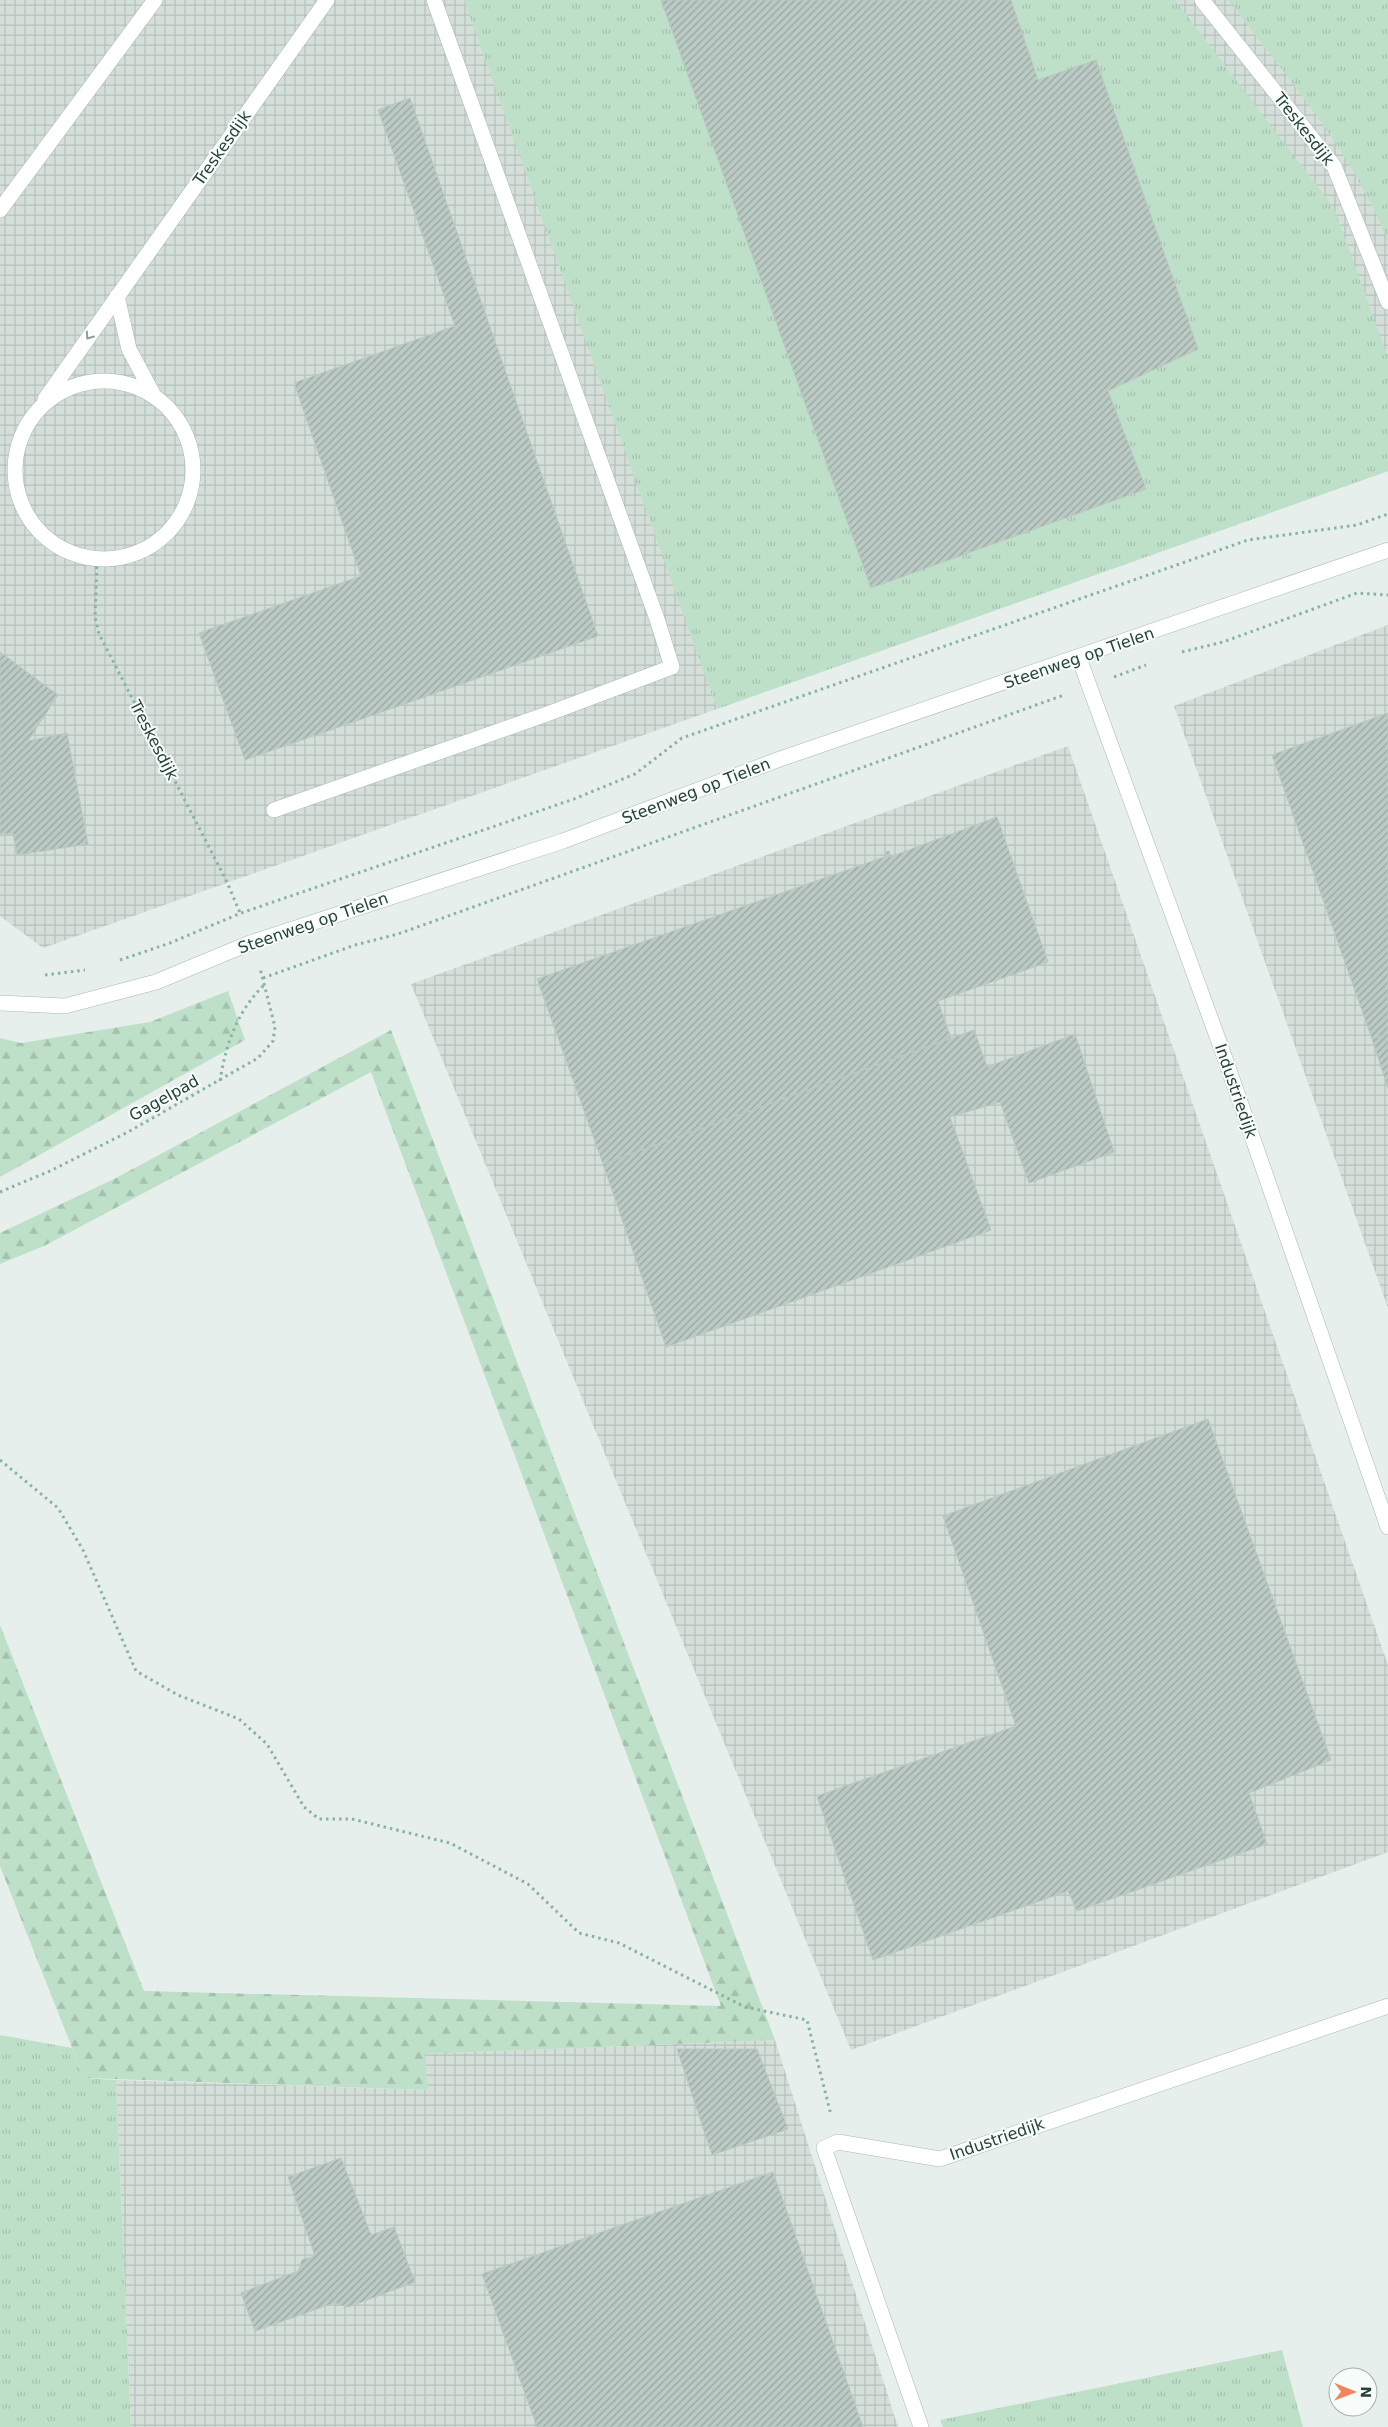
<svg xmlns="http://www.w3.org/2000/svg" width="1388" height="2427" font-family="'DejaVu Sans',sans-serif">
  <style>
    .industrial { fill: url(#industrial-grid) }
    .grass { fill: url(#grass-tufts) }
    .forest { fill: url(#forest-firs) }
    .building { fill: url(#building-hatch); stroke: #b8c9c2 }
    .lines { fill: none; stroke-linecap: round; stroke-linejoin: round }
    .service-casing { stroke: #a8b8b2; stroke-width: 16 }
    .minor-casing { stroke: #a8b8b2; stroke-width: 16 }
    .tertiary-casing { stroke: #a8b8b2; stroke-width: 16 }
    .path { stroke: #86b3a5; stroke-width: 3; stroke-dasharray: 2.5 4; stroke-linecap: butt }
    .service { stroke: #fff; stroke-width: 15 }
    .minor { stroke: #fff; stroke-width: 15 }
    .tertiary { stroke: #fff; stroke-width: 15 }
    .oneway { stroke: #92a09c }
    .labels { text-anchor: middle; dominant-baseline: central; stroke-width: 4; stroke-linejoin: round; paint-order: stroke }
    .street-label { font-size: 16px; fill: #24423a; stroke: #f7fbf9 }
  </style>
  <defs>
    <pattern id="industrial-grid" width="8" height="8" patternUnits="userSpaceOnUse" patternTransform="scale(1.25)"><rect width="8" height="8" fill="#d4dfda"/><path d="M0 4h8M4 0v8" fill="none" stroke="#b6c1bc"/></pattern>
    <pattern id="grass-tufts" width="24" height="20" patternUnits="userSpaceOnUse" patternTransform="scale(1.25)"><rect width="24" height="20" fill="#bfe0c8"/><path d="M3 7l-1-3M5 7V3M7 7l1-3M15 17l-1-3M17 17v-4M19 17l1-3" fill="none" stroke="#a4c1ad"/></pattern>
    <pattern id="forest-firs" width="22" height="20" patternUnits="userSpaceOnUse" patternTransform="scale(1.25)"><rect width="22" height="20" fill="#bfe0c8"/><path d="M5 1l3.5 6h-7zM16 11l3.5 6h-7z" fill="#a4c1ad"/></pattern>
    <pattern id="building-hatch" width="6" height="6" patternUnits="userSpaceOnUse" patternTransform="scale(1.25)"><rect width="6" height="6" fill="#bbcac4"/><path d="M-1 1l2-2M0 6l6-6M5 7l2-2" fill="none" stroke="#98a6a0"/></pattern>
  </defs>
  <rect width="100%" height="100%" fill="#e6efeb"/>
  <!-- industrial -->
  <path class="industrial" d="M0,0H1388V471L43,948L0,916Z
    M1388,625V1308L1174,706Z
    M1068,746L1388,1665V1852L851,2050L411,984Z
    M775,2040L898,2427H131L116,2080L427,2090L425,2054Z"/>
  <!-- grass -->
  <path class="grass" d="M464,0H1175L1334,208L1388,357V471L717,709Z
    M1228,0H1388V241C1351,150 1287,77 1228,0Z
    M0,2035L72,2048L84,2078L116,2080L131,2427H0Z
    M1282,2350L1303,2427H943L940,2420Z"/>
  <!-- forest -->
  <path class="forest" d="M228,991L245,1040L0,1177V1038L21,1043L150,1022Z
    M391,1030L775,2040L425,2054L428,2090L84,2078L0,1866V1625L144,1991L721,2006L371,1072L44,1246L0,1264V1233L116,1178Z"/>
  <!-- building -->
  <path class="building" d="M661,0H1011L1038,80L1096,60L1198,349L1108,391L1146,489L871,588Z
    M410,98L598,636L245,760L199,633L361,576L294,383L455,326L378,110Z
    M0,652L58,695L28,741L67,733L88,844L17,855L13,834H0Z
    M1388,713V1033L1372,1039L1272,755Z
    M997,817L1048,962L938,1001L951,1038L603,1164L537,979L887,856L886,852L889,851L890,857Z
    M974,1030L987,1067L1075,1034L1114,1152L1029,1183L1000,1102L950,1117L991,1230L666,1347L603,1164Z
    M1388,1033V1088L1372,1039Z
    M1208,1419L1331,1760L1249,1793L1267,1844L1077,1911L1068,1891L873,1960L817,1796L1016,1726L943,1516Z
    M677,2049H757L788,2129L712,2155Z
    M341,2158L371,2235L394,2227L415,2282L348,2307L334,2303L255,2331L241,2293L298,2271L302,2260L315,2256L288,2177Z
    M773,2172L863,2427H537L482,2274Z"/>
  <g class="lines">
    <!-- service casing -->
    <g class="service-casing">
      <path id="service" d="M0,210L155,0
        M274,810L547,714L672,667L657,619L434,0
        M921,2427L824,2148L838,2142L940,2159L1388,2006"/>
    </g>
    <!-- minor casing -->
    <g class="minor-casing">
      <path id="minor" d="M1202,0L1334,166L1388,302
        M117,296L129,349L153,394
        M15 470a89 89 0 1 1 178 0a89 89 0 1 1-178 0Z
        M45,399L327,0
        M1079,658L1222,1050L1388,1527"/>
    </g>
    <!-- tertiary casing -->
    <g class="tertiary-casing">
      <path id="tertiary" d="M0,1003L65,1006L156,982L250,943L563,841L780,759L1388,550"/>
    </g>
    <!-- path -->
    <path class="path" d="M97,560L95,617L99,634L226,880L241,915
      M1182,652L1223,642L1357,593L1388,595
      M1114,677L1146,665
      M120,960L170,943L241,913L574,799L635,774L682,738L1248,540L1357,525L1388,514
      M45,975L85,970
      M263,978L355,945L398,934L1064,695
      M220,1081C226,1043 237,1012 264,985
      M0,1192L50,1171L128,1132L258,1058L273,1041L275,1027L260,968
      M0,1460L58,1508L83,1550L136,1671L178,1695L239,1719L267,1744L304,1807L319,1819H352L450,1843L528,1884L579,1933L619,1943L745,2007L807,2020L831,2115"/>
    <!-- service -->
    <use href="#service" class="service"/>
    <!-- minor -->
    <use href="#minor" class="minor"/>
    <!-- tertiary -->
    <use href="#tertiary" class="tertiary"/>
  </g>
  <!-- one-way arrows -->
  <defs><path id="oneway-chevron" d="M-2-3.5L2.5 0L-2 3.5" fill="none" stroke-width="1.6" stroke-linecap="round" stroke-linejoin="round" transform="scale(1.25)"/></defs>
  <use class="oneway" href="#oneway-chevron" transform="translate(89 336) rotate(125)"/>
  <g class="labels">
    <!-- street labels -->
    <g class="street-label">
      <text transform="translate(1304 129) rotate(52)">Treskesdijk</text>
      <text transform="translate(222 148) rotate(-55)">Treskesdijk</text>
      <text transform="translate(1079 658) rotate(-19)">Steenweg op Tielen</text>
      <text transform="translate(154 740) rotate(63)">Treskesdijk</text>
      <text transform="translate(696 791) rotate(-21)">Steenweg op Tielen</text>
      <text transform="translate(313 923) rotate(-19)">Steenweg op Tielen</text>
      <text transform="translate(1236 1091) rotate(71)">Industriedijk</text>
      <text transform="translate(164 1098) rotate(-29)">Gagelpad</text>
      <text transform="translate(997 2139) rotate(-19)">Industriedijk</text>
    </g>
  </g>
  <!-- north arrow -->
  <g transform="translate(1353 2392) rotate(91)"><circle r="24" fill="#f7fbf9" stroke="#a3b1ad"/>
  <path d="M0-4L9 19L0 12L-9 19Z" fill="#f4845f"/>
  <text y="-8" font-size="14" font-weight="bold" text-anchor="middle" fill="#24423a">N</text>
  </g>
</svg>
